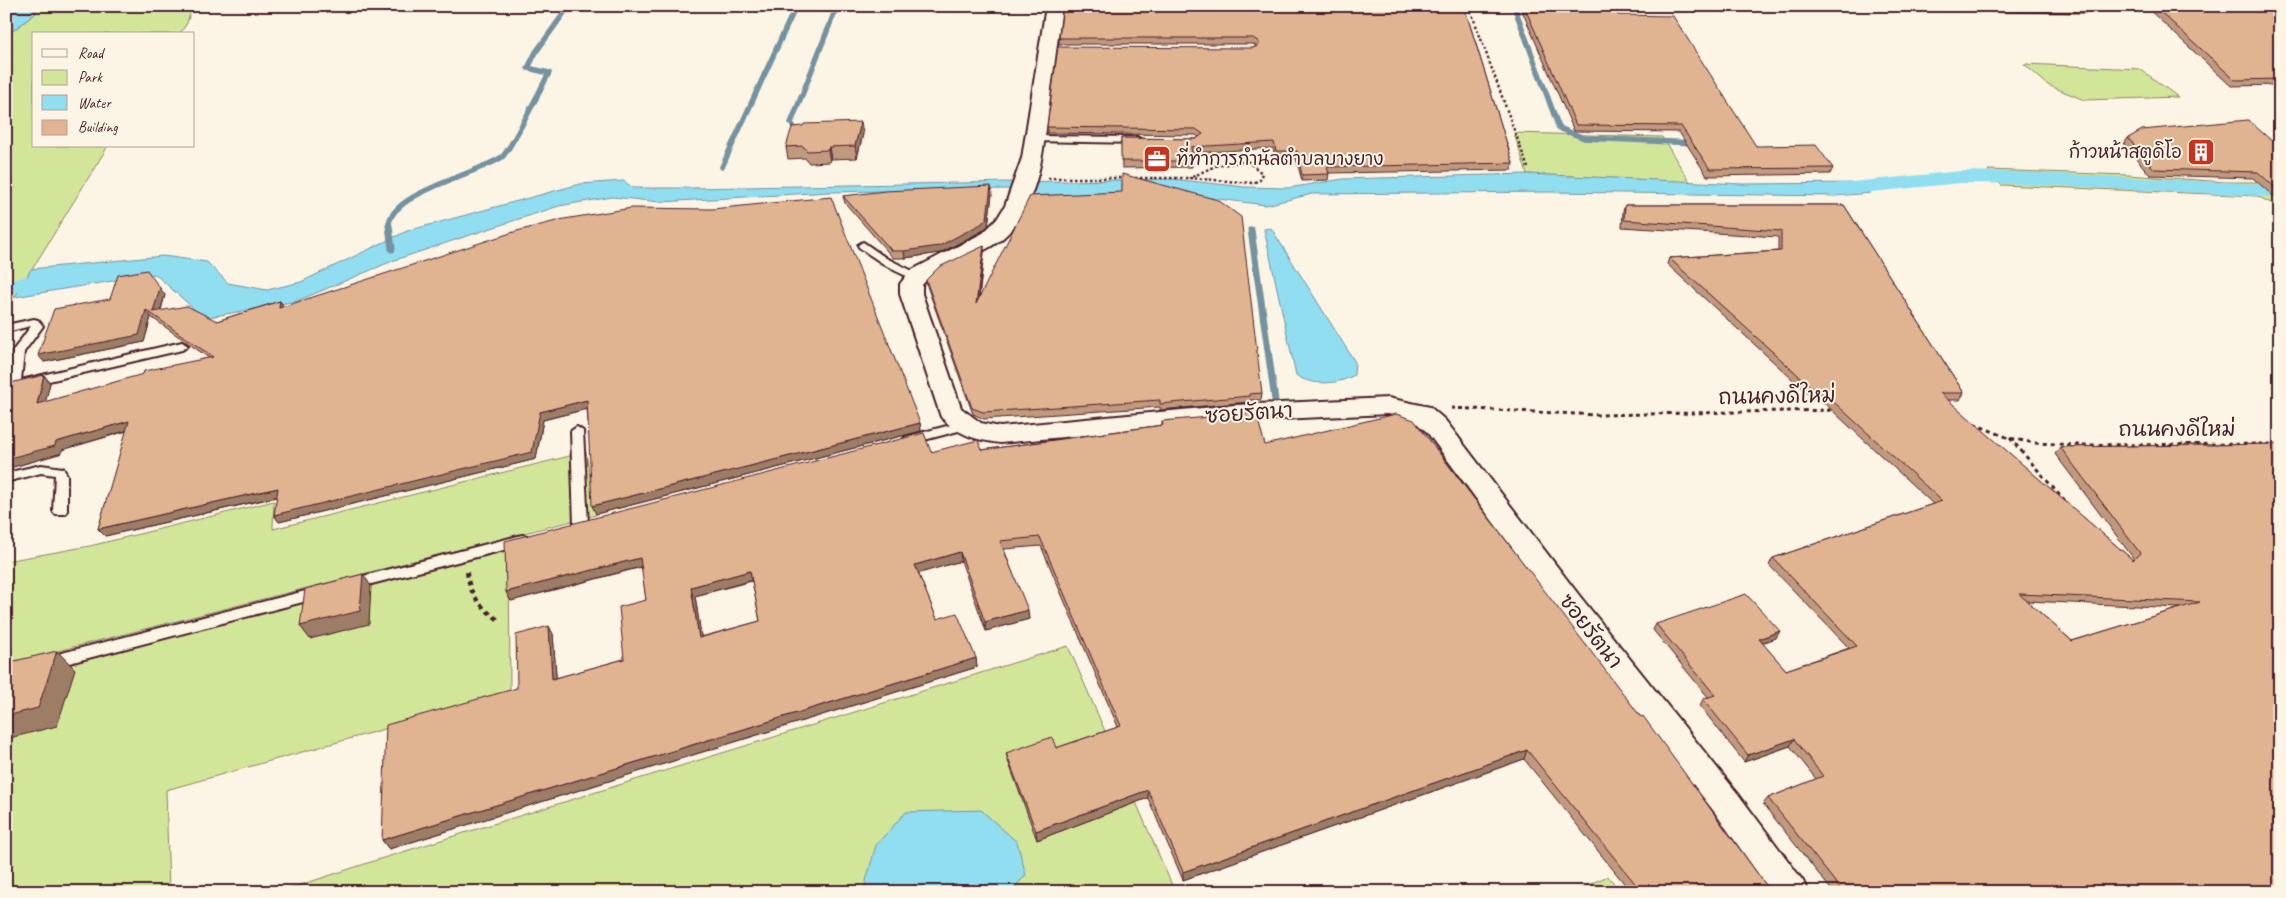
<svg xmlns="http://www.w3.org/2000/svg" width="2286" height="898" font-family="Caveat,'Playpen Sans Thai',sans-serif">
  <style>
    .green { fill: #d2e69a; stroke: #8e8262 }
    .water { fill: #91def0; stroke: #7592a1 }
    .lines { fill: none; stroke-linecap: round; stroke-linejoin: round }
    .stream-far1 { stroke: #7592a1; stroke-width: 5.5 }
    .stream { stroke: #7592a1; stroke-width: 7 }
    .canal { fill: #91def0; fill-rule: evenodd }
    .lane-casing { stroke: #4a1f2b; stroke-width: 4 }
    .street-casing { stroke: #4a1f2b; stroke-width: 4 }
    .path-far2 { stroke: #4a1f2b; stroke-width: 2.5; stroke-dasharray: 2.5 2.5; stroke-linecap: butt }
    .path-far1 { stroke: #4a1f2b; stroke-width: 3; stroke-dasharray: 4 4; stroke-linecap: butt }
    .path { stroke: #4a1f2b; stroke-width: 4; stroke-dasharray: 4.5 4.5; stroke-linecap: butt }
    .lane { fill: #fcf5e5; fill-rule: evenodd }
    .street { fill: #fcf5e5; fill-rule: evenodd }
    .wall { fill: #c19a7d; stroke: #4a1f2b; fill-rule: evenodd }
    .shaded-wall { fill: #9d7d66; stroke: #4a1f2b }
    .building { fill: #e0b391; stroke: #4a1f2b; fill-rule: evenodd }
    .labels { text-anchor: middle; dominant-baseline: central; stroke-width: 4; stroke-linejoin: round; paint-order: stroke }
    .far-poi-label { font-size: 18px; fill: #4a1f2b; stroke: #fcf5e5; text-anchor: end }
    .street-label { font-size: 21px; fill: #4a1f2b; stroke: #fcf5e5 }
  </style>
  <rect width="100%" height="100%" fill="#fcf5e5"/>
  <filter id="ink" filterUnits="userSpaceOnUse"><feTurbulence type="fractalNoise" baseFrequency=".02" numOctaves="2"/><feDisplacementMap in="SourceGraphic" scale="10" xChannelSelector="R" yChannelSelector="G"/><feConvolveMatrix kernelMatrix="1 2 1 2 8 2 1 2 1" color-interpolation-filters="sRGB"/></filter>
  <g filter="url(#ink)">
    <!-- green -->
    <path class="green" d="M35,6H192L187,23L180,34H34V146H108L15,297L6,298V36L36,13Z
      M2024,64L2140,69L2178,97L2084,100L2048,85Z
      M1514,133L1662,137L1690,182L1527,174Z
      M1988,170L2127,175L2225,182H2280V204H2273L2257,196L2001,185Z
      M586,452L596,515L6,664V561L90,546L274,501L273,529Z
      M509,547L510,694L166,790L169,892H6V672Z
      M1068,646L1175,892H279L380,859Z
      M1608,876L1621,892H1572Z"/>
    <!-- water -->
    <path class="water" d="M6,6H35L36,13L6,36Z
      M1527,174L1743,184L1862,183L1871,193L1835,196L1552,192L1312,194L1266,205L1179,194L1032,196L1007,189L829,192L661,202L612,197L559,206L467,236L395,260L297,301L204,318L155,274L15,297L31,269L163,256L207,262L228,283L267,290L301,282L407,231L580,184L624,181L633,188H691L1172,179L1245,187L1288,188L1343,179Z
      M1271,228L1355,362L1354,375C1339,385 1310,386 1296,375L1264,229Z
      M981,810L1017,842L1026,875L1010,892H863L876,845L906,812Z"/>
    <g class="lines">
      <!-- stream-far1 -->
      <path class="stream-far1" d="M1514,6L1559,128L1584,138L1695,143
        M796,130L791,123L837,6
        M722,167L796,6
        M389,227C386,194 480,173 502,157C510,151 542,86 549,73L528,68L536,52L569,6"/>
      <!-- stream -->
      <path class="stream" d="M389,226L392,249
        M1251,230L1275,400"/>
      <!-- canal -->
      <path class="canal" d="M1961,171L2021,172L2280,185V197L2021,184L1961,183L1832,196L1825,194L1822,190L1825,186L1832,184Z
        M57,271L65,273L68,278L65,283L6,294V280Z"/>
      <!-- lane casing -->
      <g class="lane-casing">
        <path id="lane" d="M1034,136L1137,137L1142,140L1137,143L1031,141L1029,139Z
          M863,242L886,258L923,276L922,278C907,282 871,256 859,247L858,245Z
          M34,319L38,320L43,326L24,352L21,380L182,342L188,346L182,350L6,391L12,352L31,326L6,332V325Z
          M962,422L966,423L968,426L966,429L909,444L903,440L905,437Z
          M577,427L583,431L588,525L586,528H576L574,525L571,431Z
          M41,465L63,468L67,475V511L65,514H55L53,511L55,475L41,473L6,482V473Z
          M522,535L527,536L529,540L527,544L352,589L347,588L345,584L347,580L352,579Z
          M321,587L326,588L328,592L326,596L50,668L45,666L43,662L45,658L50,656Z"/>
      </g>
      <!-- street casing -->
      <g class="street-casing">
        <path id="street" d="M1046,6H1062C1058,37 1054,67 1050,97C1044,143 1041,203 1004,237C982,257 939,264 922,285V294L961,408L981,423L1000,427L1235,405L1388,398L1430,407L1445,420L1578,594L1738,794L1803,881L1808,892H1771L1716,814L1558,610L1427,432L1413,420L1388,414L1235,421L1000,443C976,440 958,435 941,417L900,294V284L910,271L983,233L997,219L1005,206L1022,158Z"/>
      </g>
      <!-- path-far2 -->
      <path class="path-far2" d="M1469,6L1528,168
        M1247,161L1262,173L1260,180L1252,183L1190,178L1215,166Z
        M1048,178H1124
        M1135,178H1190"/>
      <!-- path-far1 -->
      <path class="path-far1" d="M1451,408L1598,415L1835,410
        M1974,424L2009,438L2034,443L2078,445L2280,444
        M2010,438L2068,505"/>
      <!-- path -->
      <path class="path" d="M467,572C469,596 482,608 501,622"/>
      <!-- lane -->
      <use href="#lane" class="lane"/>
      <!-- street -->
      <use href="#street" class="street"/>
    </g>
    <!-- wall -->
    <path class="wall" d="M1464,6L1513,163L1512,170L1329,173L1328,180L1302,181L1296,158L1275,157L1273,148L1192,153V167L1122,168L1121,138L1196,139L1199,137L1196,135L1047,133V127L1253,48L1256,46L1253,44H1059V38Z
      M1520,6H1613L1618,15L1756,146L1833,168L1830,174L1707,176L1679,132L1574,131Z
      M1991,6H2088L2089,7L2086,13L1999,12Z
      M2145,6H2280V85L2231,86Z
      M863,134L857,158L831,159L830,162L809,163L805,158L788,159L786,147Z
      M2128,138L2280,148V202L2253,178L2150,175L2124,144Z
      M992,194L988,226L982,231L940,253L905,258H893L845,203L843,196Z
      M1625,205H1844L1964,393L1960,400H1947L2133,560L2134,559L2055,454L2060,447L2280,444V892H1833L1763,804L1768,798L1816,779L1790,746L1744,762L1700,706L1703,699L1708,697L1653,630L1656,624L1776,638L1762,643L1786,670L1849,648L1769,565L1773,558L1933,504L1822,401H1816L1667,264L1669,258L1778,251V237L1622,227L1623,211ZM2027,601L2180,608L2072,641Z
      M984,252L979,300L1262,393L1261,400H1250L1249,402L1160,410V407L984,419L973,414L927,286L926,280Z
      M165,295L161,310L217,321L280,301L283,306L920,423L921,431L596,514L587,409L543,420L536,459L279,522L274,515L277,497L105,536L98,529L127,431L62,450V453L6,469L44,375L50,383L45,402L209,358L151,317L144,342L44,362L110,299Z
      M1162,421L1265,445L1771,892H1631L1524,759L1183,880L1148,798L1037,840L1008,761L1006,753L1056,748L1118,727L1041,546L1004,549L1029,619L986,631L961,561L918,573L937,619L976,658L977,667L389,849L382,840L517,688L553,634L556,678L624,659L646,600L642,567L511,601L506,592L931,452L982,450L1162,425ZM752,581L760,621L701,637L695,596Z"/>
    <!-- shaded-wall -->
    <path class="shaded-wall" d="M861,122L863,134L857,158L855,146Z
      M829,147L831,159L830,162L828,150Z
      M991,186L992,194L988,226L982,231L940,253L905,258L904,251Z
      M984,246V252L977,311L976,304Z
      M160,288L165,295L158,319L153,312Z
      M280,301L284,308H279Z
      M146,310L151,317L144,342L44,362L38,355Z
      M44,375L50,383L43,412L37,404Z
      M587,400L590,408L543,420L536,459L279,522L274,515L540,412Z
      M129,421L135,428L62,450V453L6,469V459L56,442Z
      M920,423L921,431L596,514L592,506Z
      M278,488L284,495L105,536L98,529Z
      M960,552L961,561L917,574L915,565Z
      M640,558L644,566L511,601L506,592Z
      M750,571L753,580L695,596L703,647L699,638L691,587Z
      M363,574L371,586L369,624L310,639L300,626Z
      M1028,610L1029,619L986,631L985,622Z
      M549,626L553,634L557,687L552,679Z
      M1780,631L1776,638L1755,645L1759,639Z
      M57,651L75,669L57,726L6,739V716Z
      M976,658L977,667L389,849L382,840Z
      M1794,739L1790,746L1744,762L1748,755Z
      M1527,750L1524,759L1183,880V872Z
      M1148,790V798L1037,840L1036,831Z"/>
    <!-- building -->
    <path class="building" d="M1063,6H1464L1513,163L1327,167L1329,174L1302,175L1297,151H1276L1274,142L1191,147L1193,161H1121V138L1196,139L1203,134L1196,129L1047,127L1058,47L1253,48L1259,45V42L1253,38H1059Z
      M1524,6H1613L1618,15L1673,16L1756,146L1816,145L1833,168L1710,169L1681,126L1576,125Z
      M2010,6H2088L2089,7Z
      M2154,6H2280V79L2235,80Z
      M2248,120L2280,148V192L2258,172L2154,169L2128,138L2142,130Z
      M861,122L855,146L829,147L828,150L807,151L803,146L786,147L792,127L803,126L804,124Z
      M1122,174L1218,200L1241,217L1262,393L1249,394L1250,396L1160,404V400L983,412L972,408L926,280L939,267L984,246L976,304L1030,196L1122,192Z
      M991,186L987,218L981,224L939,246L904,251H892L843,196L885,191Z
      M831,197L920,423L592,506L587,400L540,412L532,452L274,515L278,488L98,529L129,421L56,442L55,446L6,459V384L44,375L37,404L143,374L144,371L213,357L146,310L139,335L38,355L54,309L110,299L118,275L147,270L160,288L153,312L187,306L217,321L280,301L279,308L517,231L564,219L632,208L712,209Z
      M1625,205H1844L1964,393H1940L2133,560L2140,553L2060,447L2280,444V892H1843L1768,798L1823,776L1794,739L1748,755L1703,699L1715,695L1656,624L1746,594L1780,631L1759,639L1786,670L1857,646L1773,558L1942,501L1825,394H1819L1669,258L1781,251V231L1624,220ZM2019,594L2200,602L2072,641Z
      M1256,413L1265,445L1396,414L1414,420L1641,717L1643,716L1771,892H1642L1527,750L1183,872L1148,790L1036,831L1006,753L1052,737L1056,748L1121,726L1040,537L1000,541L1028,610L985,622L960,552L915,565L937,619L957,613L976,658L382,840L386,725L517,688L516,635L549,626L552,679L624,659L619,607L646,600L640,558L506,592L505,541L924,433L931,452L978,440L982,450L1163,425L1162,421ZM750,571L760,621L699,638L691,587Z
      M363,574L360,611L300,626L305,589Z
      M57,651L38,708L6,716V663Z"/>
  </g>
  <!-- icons -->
  <defs>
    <g id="building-square" transform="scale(1.4375)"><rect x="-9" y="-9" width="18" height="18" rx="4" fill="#c8321e" stroke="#fcf5e5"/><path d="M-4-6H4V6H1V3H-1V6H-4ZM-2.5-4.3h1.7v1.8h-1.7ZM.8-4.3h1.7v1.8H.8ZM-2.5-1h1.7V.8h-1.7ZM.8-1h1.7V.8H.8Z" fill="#fff"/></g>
    <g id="office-square" transform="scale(1.4375)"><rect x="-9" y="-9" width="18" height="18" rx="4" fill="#c8321e" stroke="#fcf5e5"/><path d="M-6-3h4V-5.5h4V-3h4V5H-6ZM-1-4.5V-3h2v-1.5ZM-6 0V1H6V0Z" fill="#fff"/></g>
  </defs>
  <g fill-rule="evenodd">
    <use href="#building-square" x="2201" y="152"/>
    <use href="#office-square" x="1157" y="159"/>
  </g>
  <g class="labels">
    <!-- far-poi labels -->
    <g class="far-poi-label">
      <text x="2182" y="152">ก้าวหน้าสตูดิโอ</text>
      <text x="1176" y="159" text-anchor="start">ที่ทำการกำนัลตำบลบางยาง</text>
    </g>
    <!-- street labels -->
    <g class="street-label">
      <text transform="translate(1777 396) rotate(-1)">ถนนคงดีใหม่</text>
      <text transform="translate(1249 413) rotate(-4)">ซอยรัตนา</text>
      <text x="2177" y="429">ถนนคงดีใหม่</text>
      <text transform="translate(1591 631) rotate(52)">ซอยรัตนา</text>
    </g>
  </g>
  <!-- margin -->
  <rect width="2286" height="898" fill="none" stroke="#fcf5e5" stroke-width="25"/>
  <rect x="12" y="12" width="2261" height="873" fill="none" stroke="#4a1f2b" stroke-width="2" filter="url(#ink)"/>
  <!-- legend -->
  <rect x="32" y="32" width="162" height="115" fill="#fcf5e5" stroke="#b59f9b"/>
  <rect x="42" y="49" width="25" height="8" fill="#fcf5e5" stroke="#b59f9b"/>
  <text x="78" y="58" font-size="15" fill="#4a1f2b">Road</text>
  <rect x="42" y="70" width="25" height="15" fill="#d2e69a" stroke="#b59f9b"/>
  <text x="78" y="82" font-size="15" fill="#4a1f2b">Park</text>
  <rect x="42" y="95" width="25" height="15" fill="#91def0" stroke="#b59f9b"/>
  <text x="78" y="108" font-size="15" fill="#4a1f2b">Water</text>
  <rect x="42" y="120" width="25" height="15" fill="#e0b391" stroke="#b59f9b"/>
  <text x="78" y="132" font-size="15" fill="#4a1f2b">Building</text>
</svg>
